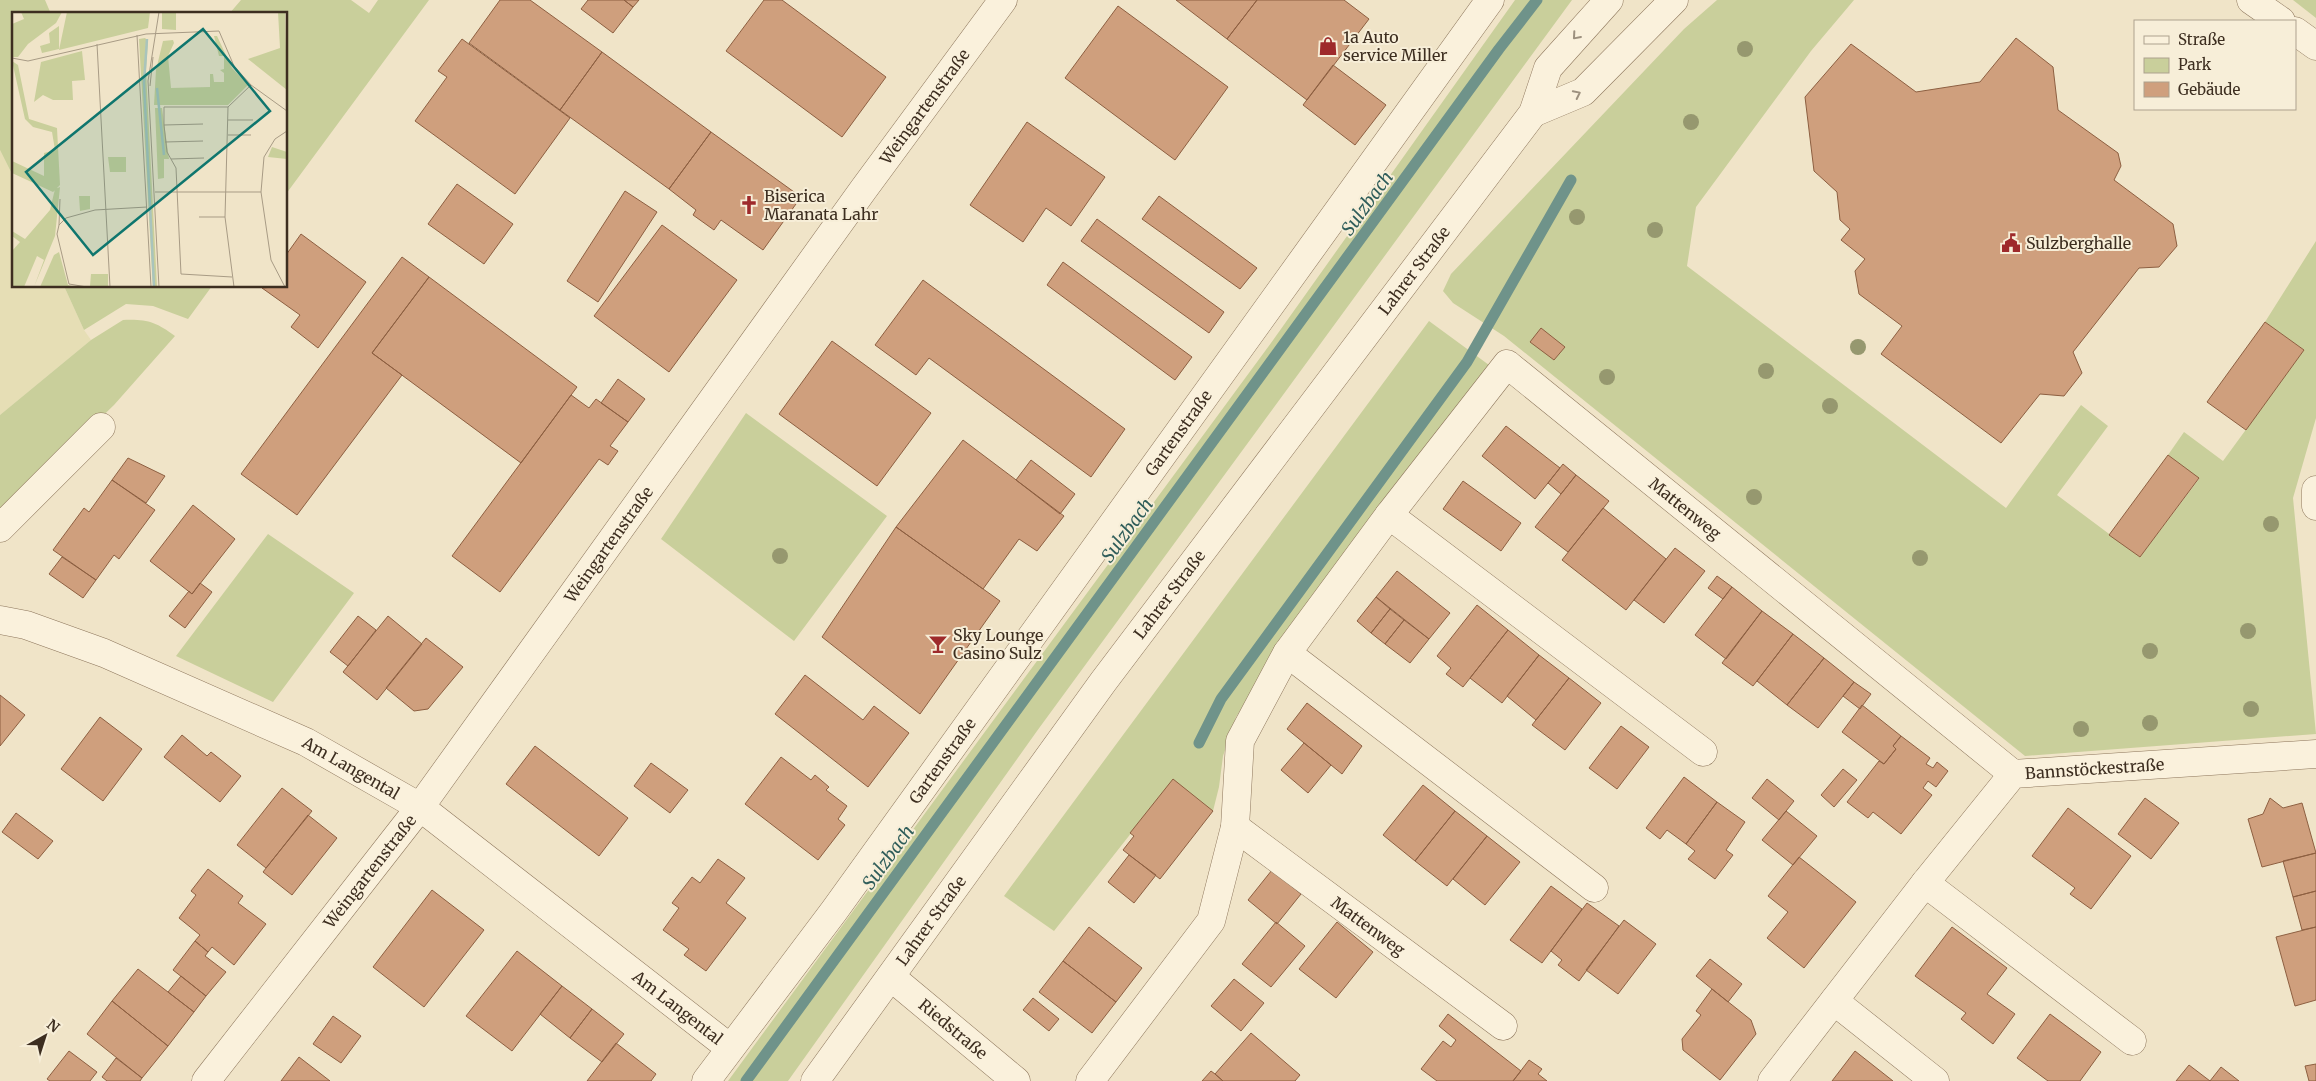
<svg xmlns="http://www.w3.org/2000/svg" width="2316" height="1081" font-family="Merriweather,serif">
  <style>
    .farmland { fill: #e6deb5 }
    .green { fill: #c9cf9b }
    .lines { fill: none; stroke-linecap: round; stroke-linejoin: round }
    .stream { stroke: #6f938a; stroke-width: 11 }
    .building { fill: #cf9f7d; stroke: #8d5f41 }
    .minor-casing { stroke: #8d765c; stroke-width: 29 }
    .minor { stroke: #faf1dc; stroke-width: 28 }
    .tree { fill: #96986f }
    .oneway { stroke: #9c907e }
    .labels { text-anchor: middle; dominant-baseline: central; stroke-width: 4; stroke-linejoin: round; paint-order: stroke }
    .poi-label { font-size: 16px; fill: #3d2e20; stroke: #f7eed8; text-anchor: start }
    .street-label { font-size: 16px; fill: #3d2e20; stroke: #f7eed8 }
    .water-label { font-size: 18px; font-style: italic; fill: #2f5d5a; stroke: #f7eed8 }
    .inset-river { fill: none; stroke: #a9c4bc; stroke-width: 2.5 }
    .inset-road { fill: none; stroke: #a89b85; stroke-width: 1 }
    .view { fill: #0f766e; fill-opacity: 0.15; stroke: #0f766e; stroke-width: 2.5 }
    .inset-edge { fill: none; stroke: #3d2e20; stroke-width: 2.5 }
  </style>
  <rect width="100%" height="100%" fill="#f0e4c8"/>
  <!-- farmland -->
  <path class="farmland" d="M0,150L14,178V286H64L84,330L91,340L0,415Z"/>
  <!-- green -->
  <path class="green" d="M0,0H45L51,14H14V178L0,150Z
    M241,0H351L369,13L378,0H429L286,194V14H229Z
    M1515,0H1572L1037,731L788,1081H728L1271,343Z
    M1717,0H1854L1811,51L1696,207L1687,266L2006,508L2081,405L2108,426L2057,495L2140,557L2199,479L2168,455L2184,432L2223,461L2304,350L2265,322L2316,241V418L2293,498L2316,734L2025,756L1504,336L1453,303L1443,291L1451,274L1684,29Z
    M2293,0H2316V18Z
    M64,286H212L188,319L153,306L126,304L84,330Z
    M123,320C147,319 156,322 175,336L114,405L0,515V415L91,340Z
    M1429,321L1489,365L1311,601L1236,717L1223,756L1219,787L1213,811L1173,780L1054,931L1004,896Z
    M746,413L887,516L794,641L661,539Z
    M268,534L354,593L273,702L176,656Z"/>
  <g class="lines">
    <!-- stream -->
    <path class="stream" d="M1199,743L1221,699L1467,362L1571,180
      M746,1081L1499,49L1537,0"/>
  </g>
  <!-- building -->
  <path class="building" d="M500,0H530L602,52L560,110L469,43Z
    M588,0H624L633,7L613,33L581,9Z
    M624,0H639L633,7Z
    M764,0H782L886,77L842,137L726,51Z
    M1176,0H1257L1227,39Z
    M1257,0H1344L1369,19L1307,100L1227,39Z
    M1118,6L1228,87L1175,160L1065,78Z
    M2016,38L2053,67L2058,110L2118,153L2121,166L2114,180L2173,224L2177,246L2159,267L2139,268L2073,352L2082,373L2064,396L2040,394L2001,443L1881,354L1902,326L1859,294L1855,271L1865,259L1841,240L1850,229L1840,220L1837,192L1814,171L1805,97L1851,44L1916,92L1980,82Z
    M462,39L570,118L515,194L415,121L447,77L438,71Z
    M602,52L711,132L669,189L560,110Z
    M1333,65L1386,105L1355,145L1303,105Z
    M1027,122L1105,177L1071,226L1046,208L1023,242L970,205Z
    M711,132L801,197L763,250L721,220L714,230L693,215L696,210L669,189Z
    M457,184L513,224L484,264L428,224Z
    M625,191L657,212L598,302L567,281Z
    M1159,196L1257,268L1240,289L1142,219Z
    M1097,219L1224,312L1209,333L1081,241Z
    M662,225L737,280L669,372L594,316Z
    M301,234L366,282L318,348L291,327L300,315L262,288L286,286V255Z
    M402,257L429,277L372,353L402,375L297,515L241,474Z
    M1063,262L1192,357L1175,380L1047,285Z
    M429,277L577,387L521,463L372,353Z
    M923,280L1125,429L1091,477L929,358L916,375L875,345Z
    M2265,322L2304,350L2246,430L2207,402Z
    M1541,328L1565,347L1554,360L1530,342Z
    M832,341L931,413L877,486L779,414Z
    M618,379L645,399L628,422L601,403Z
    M571,395L589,408L596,399L628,422L610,446L618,451L608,465L599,459L500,592L452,556Z
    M1506,426L1560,468L1535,499L1482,456Z
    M963,440L1064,516L1037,551L1019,539L983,589L896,527Z
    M2168,455L2199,478L2140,557L2109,535Z
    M128,458L165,476L146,503L112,480Z
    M1031,460L1075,494L1060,514L1016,480Z
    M1563,464L1576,475L1561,494L1548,483Z
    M1576,475L1609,501L1568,552L1535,527Z
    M112,480L155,510L119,559L114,555L96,580L53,550L84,508L89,512Z
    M1463,481L1521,523L1501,551L1443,509Z
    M193,505L235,539L192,594L150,561Z
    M1603,508L1666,559L1626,610L1562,560Z
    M896,527L1000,601L920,714L822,637Z
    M1675,548L1705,571L1664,623L1634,600Z
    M62,557L96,580L83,598L49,574Z
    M1397,571L1450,613L1429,639L1376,597Z
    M1717,576L1732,587L1723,599L1708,588Z
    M200,583L212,592L185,628L169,616L189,591L192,594Z
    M1732,587L1762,611L1726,659L1695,635Z
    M1376,597L1390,609L1371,633L1357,621Z
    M1477,605L1508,630L1463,687L1446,674L1451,668L1437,656Z
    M1390,609L1404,620L1385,644L1371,633Z
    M1762,611L1793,634L1753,686L1722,663Z
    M358,616L376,630L348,666L330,652Z
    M388,616L422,644L377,700L343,672Z
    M1404,620L1429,639L1410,663L1385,644Z
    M1508,630L1539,655L1502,703L1470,678Z
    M1793,634L1824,658L1787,705L1757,681Z
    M426,638L463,667L428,709L414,711L386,688Z
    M1539,655L1569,678L1536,720L1507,696Z
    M1824,658L1854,682L1818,728L1787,705Z
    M805,675L863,720L874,706L909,733L868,787L775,714Z
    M1569,678L1601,703L1565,750L1532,725Z
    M1854,682L1871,694L1860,709L1843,696Z
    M0,695L25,715L0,746Z
    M1307,703L1362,746L1342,774L1287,729Z
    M1862,705L1901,736L1893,746L1896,749L1884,764L1842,732Z
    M100,717L142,749L103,801L61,769Z
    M1621,726L1649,747L1617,789L1589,768Z
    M182,735L207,756L211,752L241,776L220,802L164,757Z
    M1901,736L1930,758L1926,764L1933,768L1937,762L1948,771L1936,787L1928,781L1923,788L1932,795L1901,834L1873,812L1868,818L1847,802L1879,761L1884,764L1896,749L1893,746Z
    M1304,743L1331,765L1308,793L1281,770Z
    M535,746L628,818L599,856L506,784Z
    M781,757L811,780L815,775L829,787L826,790L847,806L838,819L845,825L818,860L745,804Z
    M651,763L688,790L670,813L634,786Z
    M1843,769L1857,780L1834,807L1821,795Z
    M1684,777L1717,802L1686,844L1667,830L1660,839L1646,828Z
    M1173,779L1213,811L1160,879L1123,850L1134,836L1130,833Z
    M1767,779L1794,801L1779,820L1752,798Z
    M1423,785L1455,811L1415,861L1383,835Z
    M282,788L312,811L266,868L237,845Z
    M2145,798L2179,823L2151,859L2118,834Z
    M2270,798L2283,808L2302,803L2316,853L2262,867L2248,819L2263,814Z
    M1717,802L1745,822L1726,850L1733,855L1715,879L1688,859L1695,851L1686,844Z
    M2068,808L2131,856L2091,909L2070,894L2075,888L2032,856Z
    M1455,811L1487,836L1447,886L1415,861Z
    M1786,811L1817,836L1793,865L1762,840Z
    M16,813L53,841L38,859L2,832Z
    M308,815L337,838L292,895L263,872Z
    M1487,836L1520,862L1485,905L1453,879Z
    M2316,853V891L2293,897L2283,861Z
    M1129,855L1156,875L1134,903L1108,882Z
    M1799,857L1856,902L1804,968L1767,938L1788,912L1768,896Z
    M718,859L745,878L726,903L746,918L706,971L684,955L689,949L663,930L679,908L672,903L692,877L700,883Z
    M208,869L243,896L238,903L266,924L234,965L212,947L208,952L195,941L200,935L179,918L196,895L191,891Z
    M1272,870L1301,894L1277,924L1248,900Z
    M1551,886L1582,909L1542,963L1510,940Z
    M432,890L484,930L424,1007L373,967Z
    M2316,891V927L2302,930L2293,897Z
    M1587,903L1619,926L1579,981L1558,965L1562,960L1551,951Z
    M1624,920L1656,944L1618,994L1586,970Z
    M1276,922L1305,946L1271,987L1242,964Z
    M1337,922L1373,952L1336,998L1299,969Z
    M1089,927L1142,968L1116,1002L1063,961Z
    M1952,927L2007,968L1987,994L2015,1014L1993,1044L1961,1019L1966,1013L1915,976Z
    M2316,927V1000L2295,1006L2276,937Z
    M195,941L208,952L205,956L226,972L206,996L173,970Z
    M517,951L562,986L512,1051L466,1016Z
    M1710,959L1742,984L1728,1002L1696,976Z
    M1063,961L1116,1002L1092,1033L1039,992Z
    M138,969L194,1012L168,1046L112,1001Z
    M181,976L206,996L194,1012L168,992Z
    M1234,979L1264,1003L1241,1031L1211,1006Z
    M562,986L592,1009L570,1038L540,1014Z
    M1712,989L1751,1020L1756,1034L1720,1080L1683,1050L1682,1039L1701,1015L1696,1011Z
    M1033,998L1059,1019L1049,1031L1023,1010Z
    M112,1001L168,1046L142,1078L87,1034Z
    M592,1009L624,1034L602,1062L570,1038Z
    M1448,1014L1521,1071L1513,1081H1437L1421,1069L1443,1041L1451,1047L1456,1040L1439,1026Z
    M2050,1014L2101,1052L2080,1081H2048L2017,1058Z
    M333,1016L361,1036L341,1063L313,1044Z
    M1251,1033L1300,1075L1295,1081H1223L1215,1074Z
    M616,1043L656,1074L651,1081H587Z
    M69,1051L97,1072L90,1081H50L47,1079Z
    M1855,1051L1893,1081H1832Z
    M299,1057L330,1081H281Z
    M116,1058L142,1078L140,1081H107L102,1077Z
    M1529,1060L1542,1069L1538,1074L1547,1081H1513Z
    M2316,1064V1081H2309L2305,1066Z
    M2189,1065L2210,1081H2176Z
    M2221,1067L2239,1081H2210Z
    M1211,1071L1215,1074L1223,1081H1202Z"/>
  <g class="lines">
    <!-- minor casing -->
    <g class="minor-casing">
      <g id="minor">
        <path d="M2251,0L2281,21"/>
        <path d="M2295,31L2316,46"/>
        <path d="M1533,113L1583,92L1674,0"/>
        <path d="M2316,490V506"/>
        <path d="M1389,515L1703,752"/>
        <path d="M0,528L101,427"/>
        <path id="s1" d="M0,620L26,625L104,653L306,742L420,807L730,1048"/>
        <path d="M1287,653L1594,888"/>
        <path id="s2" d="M1235,827L1503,1026"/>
        <path d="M1925,883L2132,1041"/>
        <path id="s3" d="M891,977L1016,1081"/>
        <path d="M1834,1001L1935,1081"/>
        <path id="s4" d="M206,1081L420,807L863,190L1003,0"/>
        <path id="s5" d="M706,1081L834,911L1490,0"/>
        <path id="s6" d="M815,1081L1103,682L1533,113L1548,68L1609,0"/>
        <path id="s7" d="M1090,1081L1211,921L1235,827L1240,741L1287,653L1389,515L1507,364L2013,774"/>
        <path id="s8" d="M1772,1081L1925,883L2013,774L2316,754"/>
      </g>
    </g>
    <!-- minor -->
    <use href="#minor" class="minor"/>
  </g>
  <!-- trees -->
  <g class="tree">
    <circle cx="1745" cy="49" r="8"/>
    <circle cx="1691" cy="122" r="8"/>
    <circle cx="1577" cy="217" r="8"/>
    <circle cx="1655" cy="230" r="8"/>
    <circle cx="1858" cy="347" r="8"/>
    <circle cx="1766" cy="371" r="8"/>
    <circle cx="1607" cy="377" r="8"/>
    <circle cx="1830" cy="406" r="8"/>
    <circle cx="1754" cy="497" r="8"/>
    <circle cx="2271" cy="524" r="8"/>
    <circle cx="780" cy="556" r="8"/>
    <circle cx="1920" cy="558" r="8"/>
    <circle cx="2248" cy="631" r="8"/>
    <circle cx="2150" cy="651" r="8"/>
    <circle cx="2251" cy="709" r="8"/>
    <circle cx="2150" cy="723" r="8"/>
    <circle cx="2081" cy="729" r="8"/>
  </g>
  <!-- one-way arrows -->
  <defs><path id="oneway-chevron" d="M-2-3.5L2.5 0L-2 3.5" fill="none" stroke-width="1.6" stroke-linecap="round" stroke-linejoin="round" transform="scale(1.25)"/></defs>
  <g class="oneway">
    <use href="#oneway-chevron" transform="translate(1576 36) rotate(131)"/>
    <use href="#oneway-chevron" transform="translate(1577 94) rotate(-26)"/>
  </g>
  <!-- icons -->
  <defs>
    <g id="shop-bare" transform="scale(1.5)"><path d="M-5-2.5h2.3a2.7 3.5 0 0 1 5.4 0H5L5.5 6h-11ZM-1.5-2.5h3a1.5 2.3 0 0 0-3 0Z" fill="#9e2a2b" stroke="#f7eed8" stroke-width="2.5" paint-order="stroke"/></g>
    <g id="church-bare" transform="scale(1.5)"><path d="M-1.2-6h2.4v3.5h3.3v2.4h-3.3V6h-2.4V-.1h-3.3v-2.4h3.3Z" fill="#9e2a2b" stroke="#f7eed8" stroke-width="2.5" paint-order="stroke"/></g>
    <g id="civic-bare" transform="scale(1.5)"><path d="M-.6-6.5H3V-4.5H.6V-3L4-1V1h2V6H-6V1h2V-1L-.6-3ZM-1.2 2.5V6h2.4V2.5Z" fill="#9e2a2b" stroke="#f7eed8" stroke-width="2.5" paint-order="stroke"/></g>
    <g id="bar-bare" transform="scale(1.5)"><path d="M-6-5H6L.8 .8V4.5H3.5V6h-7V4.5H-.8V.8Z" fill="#9e2a2b" stroke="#f7eed8" stroke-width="2.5" paint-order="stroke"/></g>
  </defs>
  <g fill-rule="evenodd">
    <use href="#shop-bare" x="1328" y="46"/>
    <use href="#church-bare" x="749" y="205"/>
    <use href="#civic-bare" x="2011" y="243"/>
    <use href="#bar-bare" x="938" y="644"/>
  </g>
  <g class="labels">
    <!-- poi labels -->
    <g class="poi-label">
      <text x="1343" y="37">1a Auto<tspan x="1343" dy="18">service Miller</tspan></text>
      <text x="764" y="196">Biserica<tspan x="764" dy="18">Maranata Lahr</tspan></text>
      <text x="2026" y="243">Sulzberghalle</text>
      <text x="953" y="635">Sky Lounge<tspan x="953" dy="18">Casino Sulz</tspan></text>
    </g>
    <!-- street labels -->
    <g class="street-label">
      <text stroke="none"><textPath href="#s4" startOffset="1211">Weingartenstraße</textPath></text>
      <text stroke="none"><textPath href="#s6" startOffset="1008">Lahrer Straße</textPath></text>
      <text stroke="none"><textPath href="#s5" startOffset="802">Gartenstraße</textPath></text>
      <text stroke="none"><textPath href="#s7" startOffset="1076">Mattenweg</textPath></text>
      <text stroke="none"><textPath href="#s4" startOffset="671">Weingartenstraße</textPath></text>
      <text stroke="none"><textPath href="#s6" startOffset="602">Lahrer Straße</textPath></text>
      <text stroke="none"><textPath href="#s5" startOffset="398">Gartenstraße</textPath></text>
      <text stroke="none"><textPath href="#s1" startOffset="382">Am Langental</textPath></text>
      <text stroke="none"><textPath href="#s8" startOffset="472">Bannstöckestraße</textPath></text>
      <text stroke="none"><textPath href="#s4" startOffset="266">Weingartenstraße</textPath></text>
      <text stroke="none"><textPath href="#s6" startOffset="198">Lahrer Straße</textPath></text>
      <text stroke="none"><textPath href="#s2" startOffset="166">Mattenweg</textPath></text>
      <text stroke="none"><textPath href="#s1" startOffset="788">Am Langental</textPath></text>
      <text stroke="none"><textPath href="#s3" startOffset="81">Riedstraße</textPath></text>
    </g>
    <!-- water labels -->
    <g class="water-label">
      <text transform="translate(1367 203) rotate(-54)">Sulzbach</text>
      <text transform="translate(1127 530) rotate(-54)">Sulzbach</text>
      <text transform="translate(888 857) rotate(-54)">Sulzbach</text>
    </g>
  </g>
  <!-- overview -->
  <g transform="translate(12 12)">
    <rect width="275" height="275" fill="#f0e4c8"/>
    <path d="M9,0H50L44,11L16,32L6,45H0V12L12,7ZM55,0H138L136,16L47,38ZM150,0H164V18L150,17ZM266,0H273L275,78L236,47L268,36ZM47,14V37L30,41L28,34L38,31L37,21ZM202,24H205L220,56L236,73L216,93H142L144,58L151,29L161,28L162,31L156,44L159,76L198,75V62H201L202,70H212V61L208,58L212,57V44H207ZM133,26L136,29L134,58L145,275H141L127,27ZM70,39L73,68L60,69L61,88H41L31,83L22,90L29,50ZM0,49L6,53L17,107L45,116L48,173L41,180L0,161V149L32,164V141L43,138L40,120L21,115L13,107ZM143,96H150L157,147H152V166L146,167ZM260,135L275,140V147L256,145ZM96,145H114V160H98ZM48,175L43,224L22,275L32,248L25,244L12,275H0V239L8,230L0,224V219L13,227L38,198L43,177ZM67,184H78V197L68,199ZM47,240L56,273L63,275H28L42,243ZM79,262H96V275L78,274Z" fill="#c9cf9b"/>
    <path class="inset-river" d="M135,27L132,71L142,275M145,76L152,143"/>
    <path class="inset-road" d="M125,23L139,275M85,32L98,275M0,46L16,49L134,22L207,19L222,54L239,73L275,99M138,74L141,45M216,95H152V113L155,140L164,156L169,262L220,265M216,108H241M152,113L191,112M216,123H239M153,130L191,129M159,147L192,146M143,180H249M187,205H213M47,213L48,187M75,275L57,272L45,222L47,213L54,206L83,198L135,195M147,275L136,69L147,0M222,275L213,205L216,95L239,73M273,275L259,248L249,180L252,145L263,127L275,119"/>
    <path class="view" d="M191,17L258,99L81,243L14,160Z"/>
    <rect width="275" height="275" class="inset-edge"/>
  </g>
  <!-- legend -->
  <rect x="2134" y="20" width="162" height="90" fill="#f7eed8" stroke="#ada18e"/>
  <rect x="2144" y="36" width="25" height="8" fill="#faf1dc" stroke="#ada18e"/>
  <text x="2178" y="45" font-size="15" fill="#3d2e20">Straße</text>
  <rect x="2144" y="58" width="25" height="15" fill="#c9cf9b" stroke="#ada18e"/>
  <text x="2178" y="70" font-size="15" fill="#3d2e20">Park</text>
  <rect x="2144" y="82" width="25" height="15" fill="#cf9f7d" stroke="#ada18e"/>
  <text x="2178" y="95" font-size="15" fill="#3d2e20">Gebäude</text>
  <!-- north arrow -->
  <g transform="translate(45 1036) rotate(39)" stroke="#f7eed8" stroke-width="4" paint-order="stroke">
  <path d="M0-4L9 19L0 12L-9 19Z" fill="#3d2e20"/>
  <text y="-8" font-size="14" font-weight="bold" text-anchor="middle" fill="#3d2e20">N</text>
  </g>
</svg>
